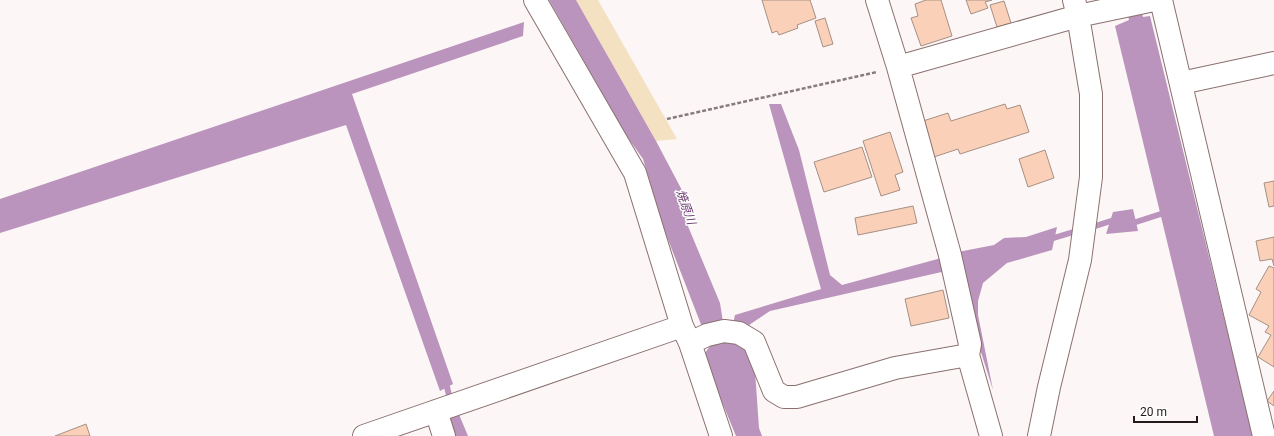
<svg xmlns="http://www.w3.org/2000/svg" width="1274" height="436" font-family="Roboto,'Noto Sans JP',sans-serif">
  <style>
    .green { fill: #f4e1c2 }
    .water { fill: #ba94bc }
    .lines { fill: none; stroke-linecap: round; stroke-linejoin: round }
    .stream { stroke: #ba94bc; stroke-width: 6 }
    .building { fill: #fbd0b8; stroke: #a59084 }
    .minor-casing { stroke: #8a716f; stroke-width: 24 }
    .path { stroke: #857d7d; stroke-width: 2.5; stroke-dasharray: 4 2; stroke-linecap: butt }
    .minor { stroke: #fff; stroke-width: 22 }
    .labels { text-anchor: middle; dominant-baseline: central; stroke-width: 3; stroke-linejoin: round; paint-order: stroke }
    .water-label { font-size: 12px; font-style: italic; fill: #6a3a6f; stroke: #fff }
  </style>
  <rect width="100%" height="100%" fill="#fcf6f6"/>
  <!-- green -->
  <path class="green" d="M576,0H598L677,139L656,141Z"/>
  <!-- water -->
  <path class="water" d="M549,0H576L656,141L694,213L685,219L720,303L723,322L738,345L750,351L755,371L759,428L762,436H736L703,356L712,343L702,327L662,224L643,159L626,135Z
    M1124,0H1139L1143,17L1150,16L1253,436H1214L1115,26L1129,20Z
    M524,22L523,36L352,94L453,384L440,391L346,125L0,233V199Z
    M769,104H781L799,150L830,275L842,285L945,257L946,271L770,311L749,325L733,324L735,315L821,289Z
    M1133,209L1138,231L1106,234L1113,212Z
    M1057,227L1052,250L1007,263L983,283L978,301V315L993,390L973,327L958,252L994,245L1004,238L1026,237Z
    M458,412L468,436H456L448,415Z"/>
  <g class="lines">
    <!-- stream -->
    <path class="stream" d="M1128,221L1136,222L1167,212
      M1089,228L1111,221H1119
      M1047,240L1080,230
      M447,387L451,403"/>
  </g>
  <!-- building -->
  <path class="building" d="M762,0H810L816,18L797,25L798,28L779,35L777,31L772,33Z
    M926,0H941L952,36L921,46L911,18L918,16L915,4Z
    M966,0H992L985,2L988,8L971,14Z
    M1004,1L1011,23L997,27L990,5Z
    M825,18L833,44L823,47L815,21Z
    M1005,104L1007,109L1020,105L1029,132L960,154L958,149L934,157L923,121L948,113L951,121Z
    M890,132L903,172L895,175L900,190L881,196L863,141Z
    M862,147L872,177L824,192L814,162Z
    M1045,150L1054,178L1028,187L1019,159Z
    M1274,181V206L1269,207L1264,183Z
    M913,206L917,223L858,235L855,218Z
    M1274,237V266L1272,259L1260,261L1256,241Z
    M1269,266L1274,268V367L1258,357L1271,335L1265,332L1269,326L1249,315L1261,292L1256,289Z
    M943,290L949,318L911,326L905,299Z
    M1274,391V406L1267,401Z
    M86,424L90,436H55Z"/>
  <g class="lines">
    <!-- minor casing -->
    <g class="minor-casing">
      <path id="minor" d="M535,0L635,173L682,326
        M1161,0L1264,436
        M898,67L1078,16L1154,0
        M1181,83L1274,63
        M690,343L721,436
        M968,355L991,436
        M436,411L444,436
        M364,436L682,326L690,343L707,335L724,331L739,333L754,342L774,391L784,397H797L895,368L968,355L970,344L950,255L898,67L877,0
        M1039,436L1049,387L1080,260L1091,177V94L1078,16L1074,0"/>
    </g>
    <!-- path -->
    <path class="path" d="M667,119L877,72"/>
    <!-- minor -->
    <use href="#minor" class="minor"/>
  </g>
  <g class="labels">
    <!-- water labels -->
    <g class="water-label">
      <text transform="translate(686 207) rotate(71)">焼原川</text>
    </g>
  </g>
  <!-- scale -->
  <path d="M1134 416v6h63v-6" fill="none" stroke="#241a1a" stroke-width="2"/>
  <text x="1140" y="416" font-size="12" fill="#241a1a" stroke="#ffffff" stroke-width="3" paint-order="stroke">20 m</text>
</svg>
